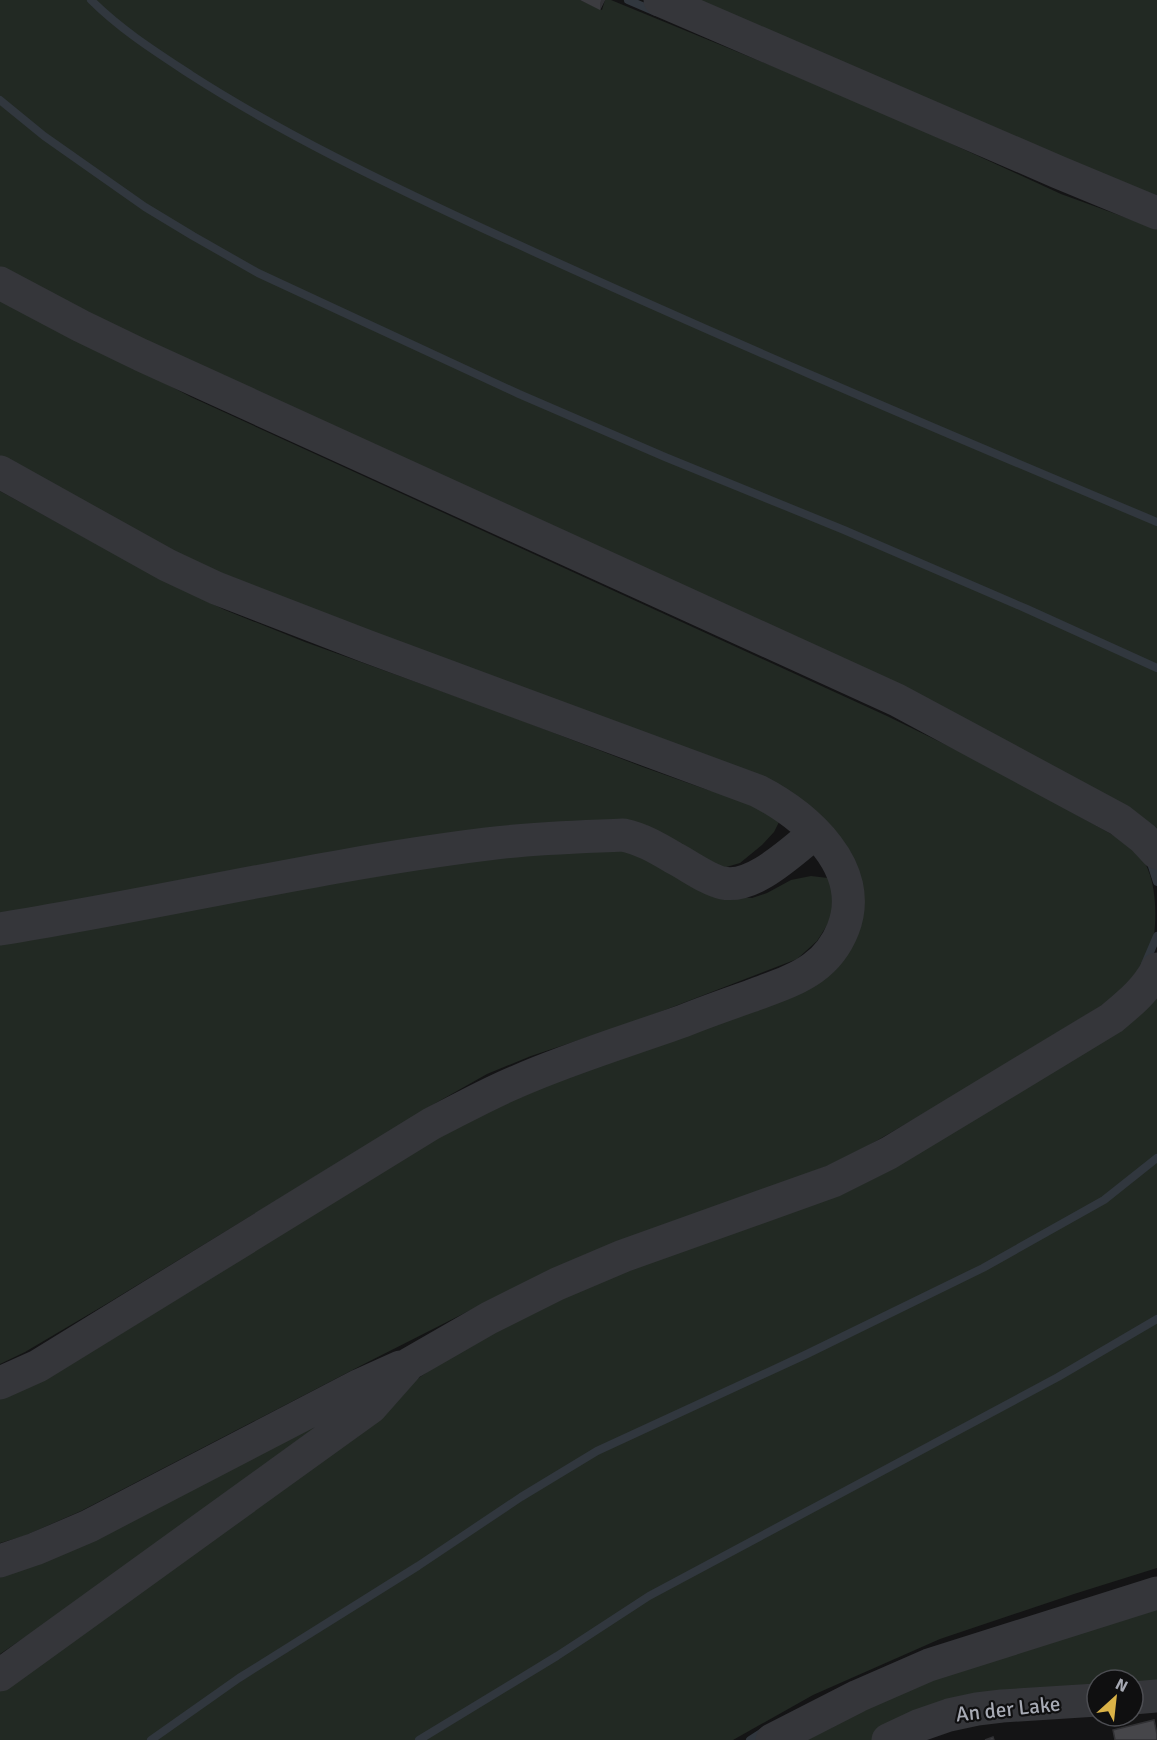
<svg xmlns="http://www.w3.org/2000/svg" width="1157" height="1740" font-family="Signika,sans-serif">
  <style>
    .green { fill: #222923 }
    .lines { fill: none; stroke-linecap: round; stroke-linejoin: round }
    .stream { stroke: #31373e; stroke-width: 8 }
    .minor { stroke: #35363a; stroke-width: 33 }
    .wall { fill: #3c3c40 }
    .shaded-wall { fill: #313134 }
    .building { fill: #46464a; stroke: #313134; stroke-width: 1.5 }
    .labels { text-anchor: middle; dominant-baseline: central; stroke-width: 4.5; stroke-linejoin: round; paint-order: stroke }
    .street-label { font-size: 21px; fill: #a7aab4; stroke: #0f0f10 }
  </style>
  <rect width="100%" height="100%" fill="#141415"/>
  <!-- green -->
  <path class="green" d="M0,0H580L602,10L605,0H611L782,70L915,127L1061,194L1157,229V836L0,273Z
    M684,0H1157V201Z
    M0,296L191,397L887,716L981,762L1122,840C1128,844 1136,849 1140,855C1156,876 1157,911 1154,936C1148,957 1134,976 1122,993L935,1107L845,1159L528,1281L364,1364L81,1511L24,1536L0,1543V1392L438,1132L839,953L834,830L206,571L0,459Z
    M0,491L157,577L225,610L305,642L494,710L643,767L705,789L751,802L779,822L774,832L762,845L740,863L723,868L632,847L731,896L752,898L767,893L791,880L811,876L828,878L839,885L829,922L817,941L797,959L639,1020L531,1056L487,1074L434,1104L108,1303L25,1352L0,1364Z
    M1157,989V1568L1074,1594L940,1639L813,1695L733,1740H0V1685L400,1391L496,1324L775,1212Z
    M363,1393L58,1615L0,1654V1567Z
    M1157,1601V1687L1133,1688V1680H1097V1690L874,1740H793L901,1686Z"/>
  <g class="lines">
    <!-- stream -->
    <path class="stream" d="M91,0C121,30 156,52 191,75C283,134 383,182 482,228C705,331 931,427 1157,522
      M628,0L656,12
      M0,100L44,136L145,207L193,236L258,273L519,394L665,457L844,530L1027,609L1157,668
      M1150,860L1157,882
      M1145,964L1157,936
      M151,1740L239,1678L418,1566L521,1497L597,1451L807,1354L983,1268L1104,1200L1157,1158
      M419,1740L557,1656L649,1596L1058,1377L1157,1319
      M750,1740L764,1731"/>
    <!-- minor -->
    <path class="minor" d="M660,0L1058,172L1157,213
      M0,283L81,326L141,355L897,700L1120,820L1143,838L1157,853
      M0,472L167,565L216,588L366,646L758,791C806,816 867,868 843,929C837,944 827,958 813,968C795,981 772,988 751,996C728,1004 705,1012 683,1021C627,1041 570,1058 516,1082C487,1094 459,1110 431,1124L38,1366L0,1383
      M0,929C163,903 324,864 487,844C532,838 578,837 623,835C642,839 657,848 674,858C688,865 708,880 723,883C754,889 792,851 815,833
      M0,1561L35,1549L89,1526L360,1385L400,1367
      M0,1675L371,1407L409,1364L489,1318L557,1284L623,1256L833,1181L889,1153L1112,1018C1130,1003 1146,990 1157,969
      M1133,1698L1157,1696
      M772,1740L858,1696L929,1665L1157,1593
      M888,1740L920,1725L949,1715L977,1709L1002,1706L1097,1700"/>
  </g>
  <!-- wall -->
  <path class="wall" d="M580,0H605L600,10Z"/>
  <!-- shaded-wall -->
  <path class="shaded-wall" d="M601,0H605L600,10V3Z"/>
  <!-- building -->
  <path class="building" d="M1154,1720L1157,1734V1740H1115L1113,1730Z
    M993,1737L994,1740H985Z"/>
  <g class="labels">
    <!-- street labels -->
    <g class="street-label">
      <text transform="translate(1008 1709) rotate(-6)">An der Lake</text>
    </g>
  </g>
  <!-- north arrow -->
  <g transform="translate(1115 1698) rotate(27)"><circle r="28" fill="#0f0f10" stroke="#4c4d52" stroke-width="1.5"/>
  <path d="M0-4.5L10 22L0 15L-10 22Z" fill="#dab247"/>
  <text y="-9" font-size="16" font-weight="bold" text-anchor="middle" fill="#a7aab4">N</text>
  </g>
</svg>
